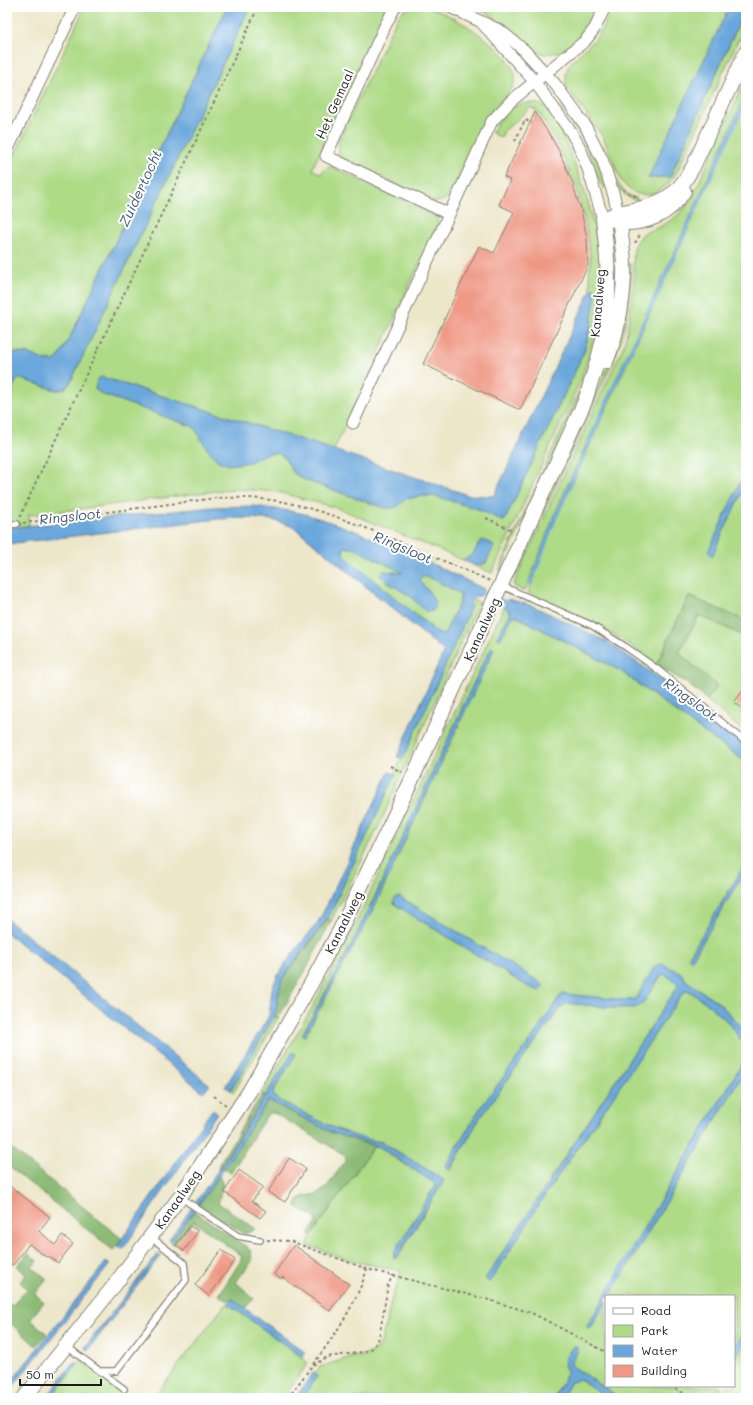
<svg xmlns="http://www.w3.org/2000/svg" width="753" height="1405" font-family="Mali,sans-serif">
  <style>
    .green { fill: #afdb87; stroke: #667c52; fill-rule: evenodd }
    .forest { fill: #8bbb74; stroke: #546c48 }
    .water { fill: #6ba7dc; stroke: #44627c; fill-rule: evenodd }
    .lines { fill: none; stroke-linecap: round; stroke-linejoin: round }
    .stream { stroke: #6ba7dc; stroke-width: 3.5 }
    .building { fill: #ef9884 }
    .service-casing { stroke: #848273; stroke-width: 8 }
    .minor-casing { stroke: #848273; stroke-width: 13 }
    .tertiary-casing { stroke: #848273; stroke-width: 16 }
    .path { stroke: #848273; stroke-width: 2; stroke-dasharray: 3 3; stroke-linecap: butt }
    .service { stroke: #fff; stroke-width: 5.5 }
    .minor { stroke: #fff; stroke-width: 11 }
    .tertiary { stroke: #fff; stroke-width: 14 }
    .labels { text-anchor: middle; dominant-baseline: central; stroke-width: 4; stroke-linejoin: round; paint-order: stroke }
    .street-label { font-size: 13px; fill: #1c1c1c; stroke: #fff }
    .water-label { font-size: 14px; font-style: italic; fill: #405b72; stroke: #fff }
  </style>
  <rect width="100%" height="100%" fill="#fff"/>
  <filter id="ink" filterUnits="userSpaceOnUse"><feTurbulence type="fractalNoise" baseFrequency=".025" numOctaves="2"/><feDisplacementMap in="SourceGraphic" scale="8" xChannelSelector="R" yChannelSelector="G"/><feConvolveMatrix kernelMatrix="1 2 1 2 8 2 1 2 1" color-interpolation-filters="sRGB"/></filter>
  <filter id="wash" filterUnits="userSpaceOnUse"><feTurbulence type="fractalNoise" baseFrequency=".012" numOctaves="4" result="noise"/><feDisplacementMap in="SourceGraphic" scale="16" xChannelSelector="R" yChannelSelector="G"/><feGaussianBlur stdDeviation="0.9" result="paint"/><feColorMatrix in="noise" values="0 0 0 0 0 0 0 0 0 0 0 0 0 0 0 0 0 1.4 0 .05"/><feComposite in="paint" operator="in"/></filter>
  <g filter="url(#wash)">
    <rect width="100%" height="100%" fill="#ede7ca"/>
    <!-- green -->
    <path class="green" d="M85,7H227L72,333L59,357L54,361H46L29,354L7,352V171Z
      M250,7H385L383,18L312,169L321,174C324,169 326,167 332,167L433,215L436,218L438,223L334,450L102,377L101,394L194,427L208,450L236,464L250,462L265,454L279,453L284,457L294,473L302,479L384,508L400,505L406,499L420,496H435L478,509L503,521L505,520L584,352L591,327L596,289L591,290L589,270L591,264L588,239L585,221L576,185L555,139L538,112L531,107L504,131L501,138L492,133C498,121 506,111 518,105C526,102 538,102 545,107C556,114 562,134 567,146C580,177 592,208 597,242C604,287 597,334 582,377L492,573L475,566L486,563L492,544L482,540C473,550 478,554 463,560L340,509L278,492L251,490L231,489L33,515L29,514V526L7,528V398L18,378L56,390C63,390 65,389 70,383Z
      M411,7C416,7 422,6 426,7C449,11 518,53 515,79C513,94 500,100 492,110C489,113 487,117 485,121L453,191C447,198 444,202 434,202L343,159L339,154L338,141L396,20L403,11Z
      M475,7H597L585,30L576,40L559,52L545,54L535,51L489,14Z
      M613,7H729L649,178L670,177L746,7V23L677,172C664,194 638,206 621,180L603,137L567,88C559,61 586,53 598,35C604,27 608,16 613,7Z
      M746,78V94L558,506L525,591H522L513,585L624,345C629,322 633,300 634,278C635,269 632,259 634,250C635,245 638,240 641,236C647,230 656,230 663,225C675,219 685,209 692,198Z
      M746,102V470L708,552L712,555L746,484V621L689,596L656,665L629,644L593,623L528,593L549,535Z
      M566,103L593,148L608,186L603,188L583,140L559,107Z
      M602,145C611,164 615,193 637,198L638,201C614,195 609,168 601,148Z
      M626,264H631C632,301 625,334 610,368L514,577L512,576L609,364Z
      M604,265C606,275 605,286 604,296C601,353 579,400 555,452C537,491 518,530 501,571L499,570L507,551L585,378C598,341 603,305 603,266Z
      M345,547L356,549L402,572V573L384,571L389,583L410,596L425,611L430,593L420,581L422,576L433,579L458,592L460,595V601L444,635L439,634L349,560L343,554V550Z
      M474,600L479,602L379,826L331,921L328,919Z
      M504,607L511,612L498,637L499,639L500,638L513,616H516L619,670L702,731L746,762V863L688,958L691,961L746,870V1035L736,1021L719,1003L685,980L681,973L664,965L642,988L637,997L633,1000H617L563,994L560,996L533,1037L479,1110L445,1167L451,1170L479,1119L561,1007L567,1003L615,1008L643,1003L660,977L664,974L677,982L678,986L549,1181L553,1183L604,1110L682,994L688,990L709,1005L727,1021L745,1045L746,1057L648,1221L588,1326L591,1328L606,1302V1386H721V1398H620L572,1366L571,1363L573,1358L564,1366L567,1372L566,1376L554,1398H302L317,1376L314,1374L320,1367L345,1359L365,1355L375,1351L381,1343L393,1294L397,1286L401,1271L349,1260L307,1245L311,1236L374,1146L380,1147L394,1158L431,1180L434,1183L435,1186L394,1253V1258L398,1257L444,1180L382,1142C347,1138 305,1114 273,1097V1092L296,1054L293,1052L265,1096L262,1094L313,1006L352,931ZM493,648L373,910L305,1036H303L302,1035L351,945L377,892L482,665ZM405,900L541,983L543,986H527L393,903Z
      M699,615L746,637V732L738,727L707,700L717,686L679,653Z
      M274,1017L278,1018L233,1093L231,1090Z
      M746,1069V1326L734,1350V1296H610Z
      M228,1304L302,1357L308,1363L283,1398H153L224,1306Z
      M746,1339V1398H727V1386H734V1362Z
      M81,1360L129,1398H50Z
      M579,1379L583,1381L609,1398H562L570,1383Z"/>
    <!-- forest -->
    <path class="forest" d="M689,596L746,621V637L699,615L679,653L717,686L707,700L685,682L656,665Z
      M328,919L331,921L304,973L278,1018L274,1017C278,1004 278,992 282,979Z
      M262,1094L265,1096L218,1170L219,1164Z
      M268,1101H270L331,1132L374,1146L311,1236L309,1234L316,1223V1219L296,1206L299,1200L302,1197L317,1194L326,1188L346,1160L345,1155L274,1113H269L263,1121L231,1173L223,1168Z
      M7,1145L122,1239L113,1250L7,1165Z
      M219,1176L223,1185L218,1203L256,1229L245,1234L198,1205Z
      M194,1211L248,1248L251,1251L252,1261L236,1282L254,1299L244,1309L232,1299H229L228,1301L219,1295L240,1262L242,1256L193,1221L174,1245L171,1242Z
      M28,1253L37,1261L32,1267L47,1279L35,1294L44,1302L30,1319L47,1334L36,1346L7,1320V1302L12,1306L27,1289L20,1282L26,1275L17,1266Z"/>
    <!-- water -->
    <path class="water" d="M227,7H250L70,383C65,389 63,390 56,390L18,378L7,398V352L29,354L46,361H54L59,357L72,333Z
      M729,7H746L670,177L648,178Z
      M595,288L596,289C594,311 590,331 584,352L505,520L503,521L478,509L435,496H420L406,499L400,505L394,508H384L302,479L294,473L284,457L278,453L265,454L250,462L228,465L218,461L208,450L194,427L101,394L95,389L97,379L102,377L334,450L468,495L494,496L591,290Z
      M746,470V484L712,556L708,552Z
      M254,506C272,509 291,510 308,515C369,533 427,561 484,589L481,596H475L471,601L468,614L451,653L403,759L397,757L444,651L294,527L273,520L249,518L218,519L7,544V528L212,507ZM345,547L356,549L402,572V573L384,571L380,575L389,583L410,596L425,611L432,612L436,604L430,593L420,581L422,576L433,579L458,593L460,595V601L444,635L439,634L349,560L343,554V550Z
      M482,540L492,544L494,546L486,563L475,566L463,560C477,554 473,550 482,540Z
      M508,599L533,606L608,642L651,672L746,746V762L702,731L619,670L516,616H513L500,639H499L497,637L511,612L504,607Z
      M492,647L494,649L373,910L305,1036H303L302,1035L351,945L377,892L482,665Z
      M389,772L396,774L329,916L282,979C278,992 278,1004 274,1017L231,1090L225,1087L269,1016L272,989L277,977L290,957L318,922L323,913Z
      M746,863V870L691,961L688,958Z
      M396,897H399L405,900L541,983L543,986L540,991L527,986L394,904V900Z
      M7,919L210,1085L203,1092L7,933Z
      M660,964L664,965L681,973L685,980L719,1003L736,1021L746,1035V1049L745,1045L727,1021L709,1005L688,990L682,994L604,1110L553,1183L490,1282L485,1279L678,986L677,982L664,974L660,977L643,1003L635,1008H615L567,1003L561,1007L479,1119L450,1170L445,1167L479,1110L533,1037L560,996L563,994L628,1000H633L637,997L654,967Z
      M293,1052L296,1054L273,1092L274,1097C305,1114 347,1138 382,1142L444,1180L397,1257L394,1258V1253L435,1186L434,1183L380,1147L331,1132L270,1101H268L219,1176L171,1242L169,1240L222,1165Z
      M746,1057V1069L610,1296H606V1302L591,1328H588L587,1326L648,1221Z
      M212,1110L217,1113L123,1249L117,1246Z
      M158,1254L161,1255L88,1350L86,1349L85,1347Z
      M106,1262L110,1264L7,1394V1387Z
      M232,1299L306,1353L302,1357L228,1304Z
      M746,1326V1339L734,1362V1350Z
      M574,1345L579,1349L571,1363L572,1366L620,1398H609L579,1379L570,1383L562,1398H554L566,1376L567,1372C560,1361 568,1355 574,1345Z
      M74,1362L77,1364L50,1398H46Z
      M313,1373L317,1376L302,1398H295Z"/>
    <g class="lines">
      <!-- stream -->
      <path class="stream" d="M531,583L555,519L607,402L746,100
        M479,591L491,596
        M497,598L510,604"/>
    </g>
    <g id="blocks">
      <!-- building -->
      <path class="building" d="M535,112L551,137L559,151L573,184L579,205H580L587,238L588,265L520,410L423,364L479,246L494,253L514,212L499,205L510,180L504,177Z
        M746,687V711L734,702Z
        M289,1158L306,1169L285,1202L268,1192Z
        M239,1170L263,1187L252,1201L266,1211L260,1218L224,1192Z
        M7,1184L50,1217L39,1231L55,1245L62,1235L73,1244L58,1263L48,1256L46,1257L29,1244L13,1265L7,1261Z
        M190,1226L198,1231L184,1251L176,1245Z
        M294,1245L349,1284L330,1311L282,1277L281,1279L274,1274Z
        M221,1250L235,1260L209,1296L195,1285Z"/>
    </g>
  </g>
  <g filter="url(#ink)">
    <use href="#blocks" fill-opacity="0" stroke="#848273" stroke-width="1"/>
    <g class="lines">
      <!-- service casing -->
      <g class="service-casing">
        <path id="service" d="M7,525L17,524
          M500,585L591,625L626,647L657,669L746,742
          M180,1197L238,1236L260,1240
          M66,1346L124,1389
          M100,1371H116L186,1280L184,1263L151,1237"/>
      </g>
      <!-- minor casing -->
      <g class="minor-casing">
        <path id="minor" d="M395,7L385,26L326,156L449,214
          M450,7L501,31L524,50L555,84L585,125L602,159L614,196L620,223L603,219L588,169L580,148L571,132L534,81L481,22
          M7,151L75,7
          M353,423L492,121L511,101L585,41L595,28L605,7"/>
      </g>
      <!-- tertiary casing -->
      <g class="tertiary-casing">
        <path id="tertiary" d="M606,362C617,334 623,304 624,275C625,257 621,240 620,223C646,224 670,215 684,191
          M24,1398L110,1291L180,1197L249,1092L312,982L341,928L413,777L585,401C594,372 604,344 607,314C610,282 607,251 603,219L618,213L647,207L663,200L676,191L685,180L693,167L746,52"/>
      </g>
      <!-- path -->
      <path class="path" d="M741,41L746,29
        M515,141L525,120L532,123
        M623,189L630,194L637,197
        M635,243L640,235
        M20,517C98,347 180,177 258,7
        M486,518L512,530
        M23,523L216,498C240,497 265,498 289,503C331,513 370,529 409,546C436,558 463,569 490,581
        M390,766L402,772
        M214,1096L226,1105
        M267,1240L290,1241L367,1269L486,1299L532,1313L606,1352
        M313,1365L327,1357L363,1352L373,1348L379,1338L388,1285L393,1275
        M670,1386L693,1398
        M129,1394L134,1398
        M288,1398C317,1358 352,1318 367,1269"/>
      <!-- service -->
      <use href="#service" class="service"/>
      <!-- minor -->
      <use href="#minor" class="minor"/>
      <!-- tertiary -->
      <use href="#tertiary" class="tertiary"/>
    </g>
  </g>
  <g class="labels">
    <!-- street labels -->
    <g class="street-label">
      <text transform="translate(334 104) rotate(-66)">Het Gemaal</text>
      <text transform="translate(597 303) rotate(-85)">Kanaalweg</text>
      <text transform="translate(481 629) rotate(-65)">Kanaalweg</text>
      <text transform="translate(343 922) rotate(-63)">Kanaalweg</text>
      <text transform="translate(177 1199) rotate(-55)">Kanaalweg</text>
    </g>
    <!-- water labels -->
    <g class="water-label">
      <text transform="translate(140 188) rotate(-65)">Zuidertocht</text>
      <text transform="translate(70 516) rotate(-6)">Ringsloot</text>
      <text transform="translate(403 547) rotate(23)">Ringsloot</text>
      <text transform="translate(691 699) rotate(36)">Ringsloot</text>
    </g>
  </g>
  <!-- margin -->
  <rect width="753" height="1405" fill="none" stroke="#fff" stroke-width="24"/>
  <!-- legend -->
  <rect x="605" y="1295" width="130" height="92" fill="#ffffff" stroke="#a4a4a4"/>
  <rect x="613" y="1308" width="20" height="6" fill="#ffffff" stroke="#a4a4a4"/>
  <text x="641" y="1315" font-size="12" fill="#1c1c1c">Road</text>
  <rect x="613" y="1325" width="20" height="12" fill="#afdb87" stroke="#a4a4a4"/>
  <text x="641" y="1335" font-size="12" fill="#1c1c1c">Park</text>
  <rect x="613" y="1345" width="20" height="12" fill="#6ba7dc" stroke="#a4a4a4"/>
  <text x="641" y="1355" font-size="12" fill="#1c1c1c">Water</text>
  <rect x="613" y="1365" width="20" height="12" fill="#ef9884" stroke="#a4a4a4"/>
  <text x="641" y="1375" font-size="12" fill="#1c1c1c">Building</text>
  <!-- scale -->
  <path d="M20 1379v6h81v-6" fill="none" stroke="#1c1c1c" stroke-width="2"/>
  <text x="26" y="1379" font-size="12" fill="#1c1c1c" stroke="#ffffff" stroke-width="3" paint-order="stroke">50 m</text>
</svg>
